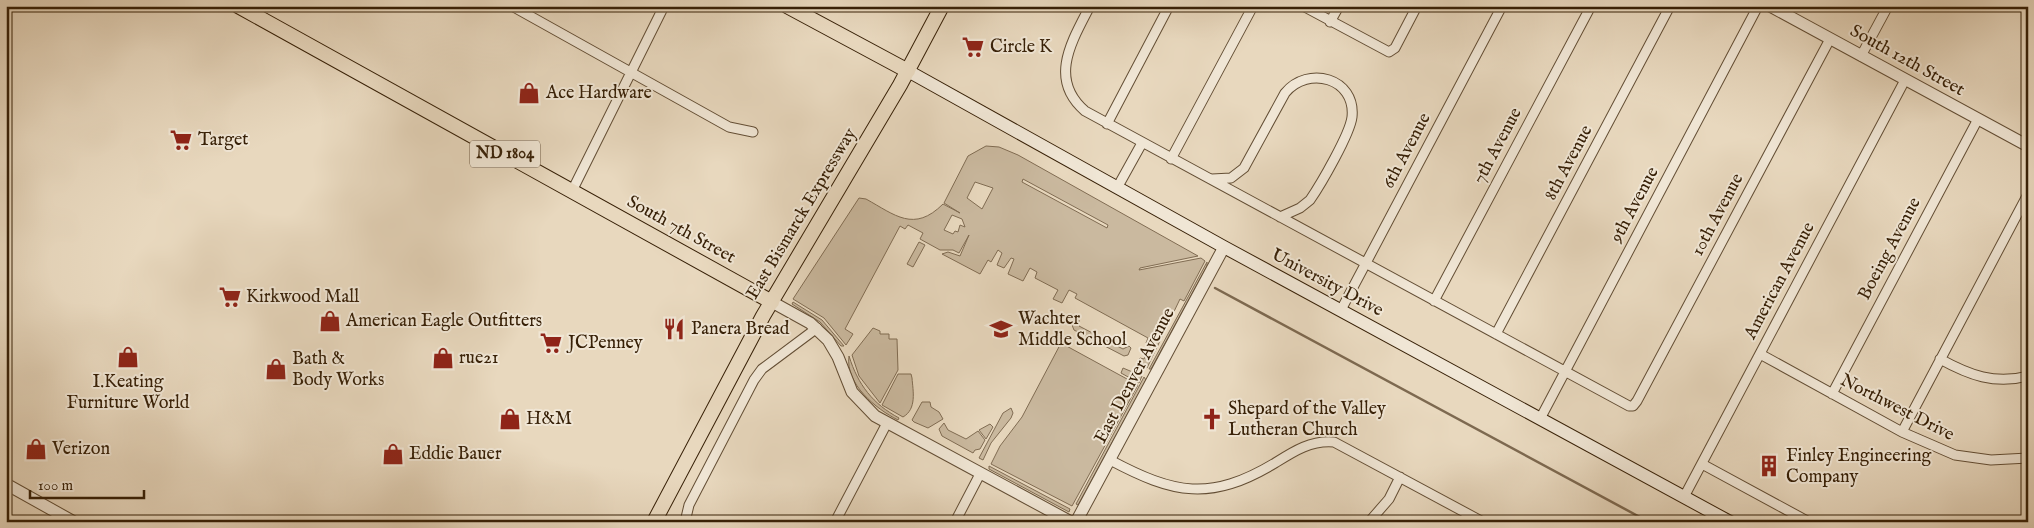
<svg xmlns="http://www.w3.org/2000/svg" width="2034" height="528" font-family="'IM FELL English',serif">
  <style>
    .green { fill: #cab99f; stroke: #806c53; fill-rule: evenodd }
    .lines { fill: none; stroke-linecap: round; stroke-linejoin: round }
    .stream { stroke: #7d6950; stroke-width: 2.5 }
    .minor-casing { stroke: #634e35; stroke-width: 11 }
    .tertiary-casing { stroke: #634e35; stroke-width: 13 }
    .secondary-casing { stroke: #372007; stroke-width: 14 }
    .primary-casing { stroke: #372007; stroke-width: 16 }
    .minor { stroke: #f0e6d5; stroke-width: 9 }
    .tertiary { stroke: #f0e6d5; stroke-width: 11 }
    .secondary { stroke: #f0e6d5; stroke-width: 12 }
    .primary { stroke: #e8d8be; stroke-width: 14 }
    .labels { text-anchor: middle; dominant-baseline: central; stroke-width: 4; stroke-linejoin: round; paint-order: stroke }
    .shield { fill: #f0e6d5; stroke: #6e5b45; stroke-width: 1 }
    .shield-label { font-size: 16px; font-weight: bold; fill: #372007 }
    .poi-label { font-size: 18px; fill: #372007; stroke: #f0e6d5; text-anchor: start }
    .street-label { font-size: 18px; fill: #372007; stroke: #f0e6d5 }
  </style>
  <rect width="100%" height="100%" fill="#e8d8be"/>
  <filter id="stains"><feTurbulence type="fractalNoise" baseFrequency=".004" numOctaves="4"/><feColorMatrix values="0 0 0 0 .2 0 0 0 0 .09 0 0 0 0 .02 0 0 0 .5 -.17"/></filter>
  <radialGradient id="worn" r=".72"><stop offset=".6" stop-color="#630" stop-opacity="0"/><stop offset="1" stop-color="#630" stop-opacity=".3"/></radialGradient>
  <!-- green -->
  <path class="green" d="M986,146L999,147L1018,155L1198,256L1140,268L1139,270L1201,258L1205,261L1184,301L1180,299L1147,368L1137,361L1140,358L1144,359L1150,347L1146,343L1148,338L1075,298L1077,294L1069,290L1062,303L1053,299L1058,290L1035,278L1037,272L1030,268L1023,281L1008,274L1014,259L1011,258L1004,268L997,265L1002,253L998,250L991,262L988,260L980,274L942,254L948,252L960,256L969,235L959,253L953,250H940L920,239L923,233L908,225L905,229L900,226L845,329L853,334L846,345L824,318L793,299L859,198L866,199C895,215 914,233 943,204L960,213L944,203L968,156ZM1023,179L1108,225L1107,228L1022,182ZM975,182L993,188L982,209L967,198ZM952,215L962,219L965,227L960,225L958,232L955,231L953,234L944,230Z
    M919,242L925,245L913,267L907,264Z
    M1207,262V266L1151,369H1149Z
    M793,302L822,320L844,346H841L820,322L792,304Z
    M1075,319L1079,320V326L1123,349L1129,346L1131,348L1128,355L1124,356L1074,330L1072,325Z
    M873,328L880,331V334H889V339H897L898,370L880,403L859,376L852,355Z
    M1061,343L1138,385L1072,506L991,464L1000,446L1022,417Z
    M849,356C858,385 873,404 899,418L898,420C876,409 845,384 849,356Z
    M1123,368L1142,376L1139,383L1121,373Z
    M898,374H911L912,378C913,391 917,409 903,417L882,405Z
    M1144,377L1146,380L1078,505L1076,504Z
    M922,402H930L931,407L939,412L943,419L928,428L914,422L912,420Z
    M1011,408L1013,413L1011,418L991,443L983,460L979,458L1003,413Z
    M944,423L948,430L966,439L978,431L985,440L980,449L975,450L973,453L942,436L939,429Z
    M990,424L993,427L986,439L979,430Z
    M989,466L1070,509L1069,512L989,469Z"/>
  <g class="lines">
    <!-- stream -->
    <path class="stream" d="M1215,288L1649,522"/>
    <!-- minor casing -->
    <g class="minor-casing">
      <path id="minor" d="M512,6L729,127L753,132
        M1090,6C1072,41 1048,79 1085,111L1629,406H1633L1637,401L1830,39
        M1303,6L1389,52L1395,48L1417,6
        M1330,22L1339,6
        M1861,56L1888,6
        M1107,124L1169,6
        M1171,159L1253,6
        M1212,179L1231,178L1244,168L1285,93C1308,65 1356,78 1352,117C1350,134 1321,184 1310,200L1300,208L1280,217
        M1117,188L1142,143
        M572,191L664,6
        M1434,301L1591,6
        M1341,310L1502,6
        M1496,334L1670,6
        M1760,354L1902,432L1955,455L1991,460L2028,458
        M1940,359C1969,375 1995,385 2028,376
        M1832,394L1978,119
        M1540,419L1758,6
        M1902,432L2028,194
        M1110,460C1174,494 1210,502 1275,463C1294,451 1311,440 1334,442L1483,522
        M1702,464L1809,522
        M1684,497L1905,80
        M685,522L689,505L754,380L762,369L817,328
        M835,522L887,423
        M955,522L980,474
        M1369,522L1389,499L1400,477"/>
    </g>
    <!-- tertiary casing -->
    <g class="tertiary-casing">
      <path id="tertiary" d="M1770,6L2028,146
        M772,302L810,323L828,340L838,357L852,392L875,416L1071,522
        M6,484L74,522
        M1076,522L1224,247"/>
    </g>
    <!-- secondary casing -->
    <g class="secondary-casing">
      <path id="secondary" d="M908,71L1224,247L1730,522"/>
    </g>
    <!-- primary casing -->
    <g class="primary-casing">
      <path id="primary" d="M238,6L772,302
        M787,6L908,71
        M654,522L763,316L900,85L942,6"/>
    </g>
    <!-- minor -->
    <use href="#minor" class="minor"/>
    <!-- tertiary -->
    <use href="#tertiary" class="tertiary"/>
    <!-- secondary -->
    <use href="#secondary" class="secondary"/>
    <!-- primary -->
    <use href="#primary" class="primary"/>
  </g>
  <!-- icons -->
  <defs>
    <g id="supermarket-bare" transform="scale(1.725)"><path d="M-6-5.5h2.5l.6 2H6L4.5 2H-2.5L-4.4-4H-6ZM-1.5 3.2a1.3 1.3 0 1 0 .1 0ZM3 3.2a1.3 1.3 0 1 0 .1 0Z" fill="#8f2418" stroke="#f0e6d5" stroke-width="2.5" paint-order="stroke"/></g>
    <g id="shop-bare" transform="scale(1.725)"><path d="M-5-2.5h2.3a2.7 3.5 0 0 1 5.4 0H5L5.5 6h-11ZM-1.5-2.5h3a1.5 2.3 0 0 0-3 0Z" fill="#8f2418" stroke="#f0e6d5" stroke-width="2.5" paint-order="stroke"/></g>
    <g id="restaurant-bare" transform="scale(1.725)"><path d="M-5-6h1v4h1v-4h1v4h1v-4h1v5L-1.5 .5V6h-2V.5L-5-1ZM5-6V6H3V1.5H1.5Q1.5-4 5-6Z" fill="#8f2418" stroke="#f0e6d5" stroke-width="2.5" paint-order="stroke"/></g>
    <g id="school-bare" transform="scale(1.725)"><path d="M0-5L7-2L0 1L-7-2ZM-4 1L0 2.5L4 1V4Q0 6-4 4Z" fill="#8f2418" stroke="#f0e6d5" stroke-width="2.5" paint-order="stroke"/></g>
    <g id="church-bare" transform="scale(1.725)"><path d="M-1.2-6h2.4v3.5h3.3v2.4h-3.3V6h-2.4V-.1h-3.3v-2.4h3.3Z" fill="#8f2418" stroke="#f0e6d5" stroke-width="2.5" paint-order="stroke"/></g>
    <g id="building-bare" transform="scale(1.725)"><path d="M-4-6H4V6H1V3H-1V6H-4ZM-2.5-4.3h1.7v1.8h-1.7ZM.8-4.3h1.7v1.8H.8ZM-2.5-1h1.7V.8h-1.7ZM.8-1h1.7V.8H.8Z" fill="#8f2418" stroke="#f0e6d5" stroke-width="2.5" paint-order="stroke"/></g>
  </defs>
  <g fill-rule="evenodd">
    <use href="#supermarket-bare" x="973" y="47"/>
    <use href="#shop-bare" x="529" y="93"/>
    <use href="#supermarket-bare" x="181" y="140"/>
    <use href="#supermarket-bare" x="230" y="297"/>
    <use href="#shop-bare" x="330" y="321"/>
    <use href="#restaurant-bare" x="674" y="329"/>
    <use href="#school-bare" x="1001" y="329"/>
    <use href="#supermarket-bare" x="551" y="343"/>
    <use href="#shop-bare" x="128" y="357"/>
    <use href="#shop-bare" x="443" y="358"/>
    <use href="#shop-bare" x="276" y="369"/>
    <use href="#shop-bare" x="510" y="419"/>
    <use href="#church-bare" x="1212" y="419"/>
    <use href="#shop-bare" x="36" y="449"/>
    <use href="#shop-bare" x="393" y="454"/>
    <use href="#building-bare" x="1769" y="466"/>
  </g>
  <g class="labels">
    <!-- shield labels -->
    <rect class="shield" x="470" y="140.5" width="70" height="27" rx="4"/>
    <g class="shield-label">
      <text x="505" y="154">ND 1804</text>
    </g>
    <!-- poi labels -->
    <g class="poi-label">
      <text x="990" y="47">Circle K</text>
      <text x="546" y="93">Ace Hardware</text>
      <text x="198" y="140">Target</text>
      <text x="246" y="297">Kirkwood Mall</text>
      <text x="1018" y="319">Wachter<tspan x="1018" dy="21">Middle School</tspan></text>
      <text x="346" y="321">American Eagle Outfitters</text>
      <text x="691" y="329">Panera Bread</text>
      <text x="568" y="343">JCPenney</text>
      <text x="459" y="358">rue21</text>
      <text x="292" y="359">Bath &amp;<tspan x="292" dy="21">Body Works</tspan></text>
      <text x="128" y="382" text-anchor="middle">I.Keating<tspan x="128" dy="21">Furniture World</tspan></text>
      <text x="1228" y="409">Shepard of the Valley<tspan x="1228" dy="21">Lutheran Church</tspan></text>
      <text x="526" y="419">H&amp;M</text>
      <text x="52" y="449">Verizon</text>
      <text x="409" y="454">Eddie Bauer</text>
      <text x="1786" y="456">Finley Engineering<tspan x="1786" dy="21">Company</tspan></text>
    </g>
    <!-- street labels -->
    <g class="street-label">
      <text transform="translate(1907 61) rotate(29)">South 12th Street</text>
      <text transform="translate(1498 146) rotate(-62)">7th Avenue</text>
      <text transform="translate(1407 151) rotate(-62)">6th Avenue</text>
      <text transform="translate(1569 163) rotate(-62)">8th Avenue</text>
      <text transform="translate(1635 205) rotate(-62)">9th Avenue</text>
      <text transform="translate(802 214) rotate(-59)">East Bismarck Expressway</text>
      <text transform="translate(1718 215) rotate(-62)">10th Avenue</text>
      <text transform="translate(681 230) rotate(29)">South 7th Street</text>
      <text transform="translate(1890 249) rotate(-62)">Boeing Avenue</text>
      <text transform="translate(1780 281) rotate(-62)">American Avenue</text>
      <text transform="translate(1327 283) rotate(28)">University Drive</text>
      <text transform="translate(1135 376) rotate(-62)">East Denver Avenue</text>
      <text transform="translate(1897 408) rotate(27)">Northwest Drive</text>
    </g>
  </g>
  <!-- margin -->
  <rect width="2034" height="528" fill="none" stroke="#e8d8be" stroke-width="25"/>
  <rect x="8" y="8" width="2019" height="513" fill="none" stroke="#372007" stroke-width="2.5"/>
  <rect x="12" y="12" width="2009" height="503" fill="none" stroke="#372007"/>
  <!-- scale -->
  <path d="M30 490v8h114v-8" fill="none" stroke="#372007" stroke-width="2.5"/>
  <text x="38" y="490" font-size="15" fill="#372007" stroke="#f0e6d5" stroke-width="4" paint-order="stroke">100 m</text>
  <rect width="100%" height="100%" filter="url(#stains)"/>
  <rect width="100%" height="100%" fill="url(#worn)"/>
</svg>
